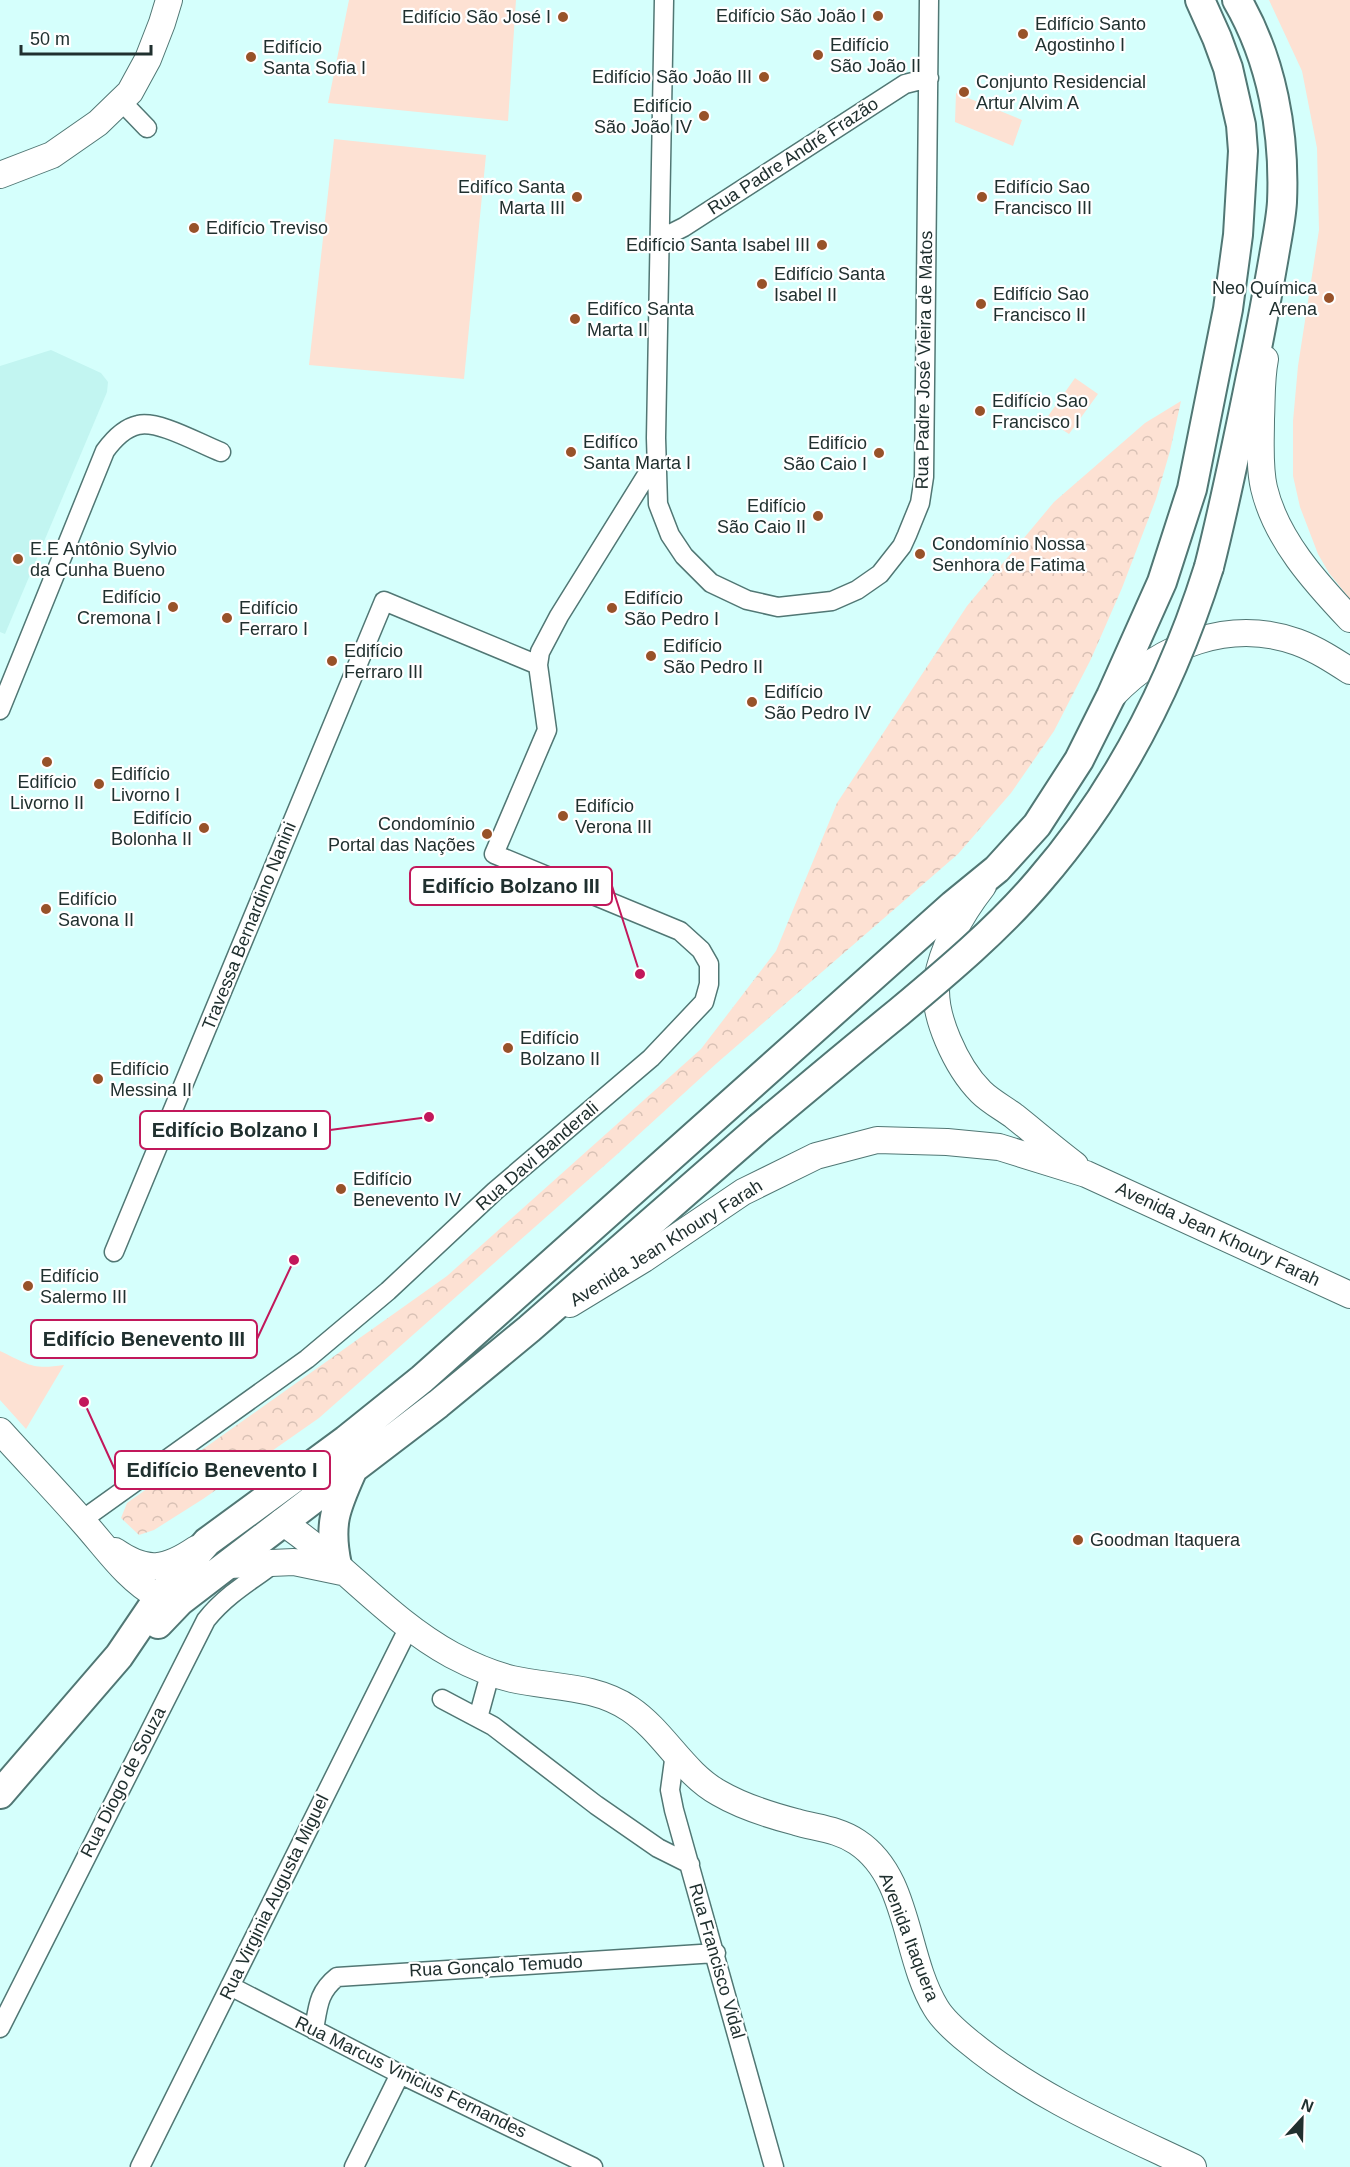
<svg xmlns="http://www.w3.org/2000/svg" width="1350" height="2167" font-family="Helvetica,sans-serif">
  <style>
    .built { fill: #c2f5f1 }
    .green { fill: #fde1d3 }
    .forest { fill: url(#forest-crowns) }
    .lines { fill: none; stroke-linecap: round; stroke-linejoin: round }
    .street-casing { stroke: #517774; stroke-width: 21 }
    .secondary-casing { stroke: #517774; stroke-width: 28 }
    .primary-casing { stroke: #517774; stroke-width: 32 }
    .street { stroke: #fff; stroke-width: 18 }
    .secondary { stroke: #fff; stroke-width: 26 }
    .primary { stroke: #fff; stroke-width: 28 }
    .primary-bridge-casing { stroke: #517774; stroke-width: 32; stroke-linecap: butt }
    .primary-bridge { stroke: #fff; stroke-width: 28 }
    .poi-dot { fill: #985229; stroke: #fff; stroke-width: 2 }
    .labels { text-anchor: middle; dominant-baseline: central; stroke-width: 4.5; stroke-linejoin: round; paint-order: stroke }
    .poi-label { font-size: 18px; fill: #20302f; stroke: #fff; text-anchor: start }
    .street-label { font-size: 18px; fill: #20302f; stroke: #fff }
    .leader { fill: none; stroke: #c2185b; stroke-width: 2 }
    .callout-dot { fill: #c2185b; stroke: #fff; stroke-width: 2 }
    .callout { fill: #fff; stroke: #c2185b; stroke-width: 2 }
    .callout-label { font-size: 20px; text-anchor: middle; font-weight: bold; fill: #20302f }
  </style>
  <defs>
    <pattern id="forest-crowns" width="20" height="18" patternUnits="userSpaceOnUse" patternTransform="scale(1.5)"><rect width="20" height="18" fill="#fde1d3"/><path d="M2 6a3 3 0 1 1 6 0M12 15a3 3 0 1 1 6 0" fill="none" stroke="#d9c1b5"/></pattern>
  </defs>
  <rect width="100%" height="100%" fill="#d5fffc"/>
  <!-- built -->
  <path class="built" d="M51,350L101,373L108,382L107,392L5,634L0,632V366Z"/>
  <!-- green -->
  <path class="green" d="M349,0H516L508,121L328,103Z
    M1269,0H1350V599L1329,573L1318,554L1300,507L1293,476V421L1298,366L1319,230L1317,148L1302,71Z
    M956,93L1022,120L1013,146L955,122Z
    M334,139L486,155L464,379L309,365Z
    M1075,378L1098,394L1069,434L1046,419Z
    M0,1351C28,1364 31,1370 64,1365L26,1429L0,1400Z"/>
  <!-- forest -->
  <path class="forest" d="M1181,401L1170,451L1156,499L1122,588L1091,659L1054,731L1011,793L958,854L717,1063L613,1158L319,1418L203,1499L154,1530L139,1535L121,1518L127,1503L447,1276L701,1049L776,951L837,803L967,606L1054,502L1145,423Z"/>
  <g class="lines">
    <!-- street casing -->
    <g class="street-casing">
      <path id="street" d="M664,0L656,438L658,504L670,535L684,556L711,583L747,600L778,607L832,601L857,590L880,574L902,546L907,535L920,503L924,477L929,0
        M121,101L147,128
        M660,239L684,227L905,84L929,78
        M0,710L105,451C113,440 124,428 138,425C159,420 200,444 221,452
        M114,1252L384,601L538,665
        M82,1520L307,1359L388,1291L495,1191L651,1058L704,1002L709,984V964L701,950L680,931L494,854L547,730L538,665L540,652L559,616L656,460
        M442,1699L493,1726L596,1805L658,1848L690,1864
        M478,1718L490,1674
        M675,1753L670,1790L674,1810L774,2167
        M230,1986L400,2074L593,2167
        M0,2028L206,1620C225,1596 250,1581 275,1563
        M314,2030C318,2007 318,1992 337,1977L716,1953
        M140,2167L409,1627
        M354,2167L400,2074"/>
    </g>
    <!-- secondary casing -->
    <g class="secondary-casing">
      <path id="secondary" d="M0,175L52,155L98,123L130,92L148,59L162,23L169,0
        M1265,359C1261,379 1262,399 1261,419C1261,442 1259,466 1264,488C1276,539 1315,582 1350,619
        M1113,695C1161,645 1230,618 1297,642C1316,649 1333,660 1350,671
        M983,886C962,913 943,946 937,980C931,1014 957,1068 981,1092C990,1101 1003,1108 1014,1116C1034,1132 1054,1149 1075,1165
        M570,1304L644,1259L743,1192L816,1156L877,1140L947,1142L999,1147L1086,1174L1350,1295
        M0,1431C28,1462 57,1492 84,1523C108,1550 127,1579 159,1597
        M282,1522C342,1562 388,1620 452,1655C471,1665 491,1674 512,1679C552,1688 595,1685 630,1709C664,1732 683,1773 719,1793C743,1807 769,1815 796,1822C816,1828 838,1829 857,1842C910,1877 904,1956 936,2008C943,2020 957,2032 968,2041C1034,2096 1115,2130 1193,2167
        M115,1551C147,1573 165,1570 196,1549
        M229,1565L294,1562L342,1572"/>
    </g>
    <!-- primary casing -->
    <g class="primary-casing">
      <path id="primary" d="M1209,567C1225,504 1238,440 1251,376C1260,336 1267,296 1274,256C1277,238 1281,219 1282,202C1285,133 1272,60 1237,0
        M337,1565C328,1523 336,1507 353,1469
        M158,1624L180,1601L438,1404L529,1329L759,1128
        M0,1794L119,1656L159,1597L207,1542L346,1440L422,1379L953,905L997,869L1037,825L1079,760L1111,696L1162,582L1192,489L1228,309L1238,235L1243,151L1241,125L1228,68L1217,38L1200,0"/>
    </g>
    <!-- street -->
    <use href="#street" class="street"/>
    <!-- secondary -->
    <use href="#secondary" class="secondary"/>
    <!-- primary -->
    <use href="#primary" class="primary"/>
    <!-- primary-bridge casing -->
    <g class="primary-bridge-casing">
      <path id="primary-bridge" d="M759,1128C806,1089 852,1050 899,1012C948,971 998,929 1039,881C1118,790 1173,681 1209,567"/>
    </g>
    <!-- primary-bridge -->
    <use href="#primary-bridge" class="primary-bridge"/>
  </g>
  <!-- markers -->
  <g class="poi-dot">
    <circle cx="878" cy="16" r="6"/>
    <circle cx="563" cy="17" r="6"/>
    <circle cx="1023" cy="34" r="6"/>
    <circle cx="818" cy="55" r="6"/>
    <circle cx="251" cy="57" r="6"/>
    <circle cx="764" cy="77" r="6"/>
    <circle cx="964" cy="92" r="6"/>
    <circle cx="704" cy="116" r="6"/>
    <circle cx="577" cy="197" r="6"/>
    <circle cx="982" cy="197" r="6"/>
    <circle cx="194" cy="228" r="6"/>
    <circle cx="822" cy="245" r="6"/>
    <circle cx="762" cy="284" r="6"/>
    <circle cx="1329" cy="298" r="6"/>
    <circle cx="981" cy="304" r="6"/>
    <circle cx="575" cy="319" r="6"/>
    <circle cx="980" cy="411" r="6"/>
    <circle cx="571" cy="452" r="6"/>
    <circle cx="879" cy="453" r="6"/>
    <circle cx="818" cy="516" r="6"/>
    <circle cx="920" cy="554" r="6"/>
    <circle cx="18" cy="559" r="6"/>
    <circle cx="173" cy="607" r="6"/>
    <circle cx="612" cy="608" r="6"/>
    <circle cx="227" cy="618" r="6"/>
    <circle cx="651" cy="656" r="6"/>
    <circle cx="332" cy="661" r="6"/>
    <circle cx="752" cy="702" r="6"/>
    <circle cx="47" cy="762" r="6"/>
    <circle cx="99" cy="784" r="6"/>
    <circle cx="563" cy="816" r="6"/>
    <circle cx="204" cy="828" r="6"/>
    <circle cx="487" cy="834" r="6"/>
    <circle cx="46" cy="909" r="6"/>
    <circle cx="508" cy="1048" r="6"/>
    <circle cx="98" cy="1079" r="6"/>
    <circle cx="341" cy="1189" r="6"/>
    <circle cx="28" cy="1286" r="6"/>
    <circle cx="1078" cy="1540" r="6"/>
  </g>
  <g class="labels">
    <!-- poi labels -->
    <g class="poi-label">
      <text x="866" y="16" text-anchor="end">Edifício São João I</text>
      <text x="551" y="17" text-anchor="end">Edifício São José I</text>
      <text x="1035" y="24">Edifício Santo<tspan x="1035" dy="21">Agostinho I</tspan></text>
      <text x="830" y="45">Edifício<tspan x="830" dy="21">São João II</tspan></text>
      <text x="263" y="47">Edifício<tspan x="263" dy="21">Santa Sofia I</tspan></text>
      <text x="752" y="77" text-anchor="end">Edifício São João III</text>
      <text x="976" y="82">Conjunto Residencial<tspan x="976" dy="21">Artur Alvim A</tspan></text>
      <text x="692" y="106" text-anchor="end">Edifício<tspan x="692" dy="21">São João IV</tspan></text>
      <text x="565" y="187" text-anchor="end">Edifíco Santa<tspan x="565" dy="21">Marta III</tspan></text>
      <text x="994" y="187">Edifício Sao<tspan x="994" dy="21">Francisco III</tspan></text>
      <text x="206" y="228">Edifício Treviso</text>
      <text x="810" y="245" text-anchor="end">Edifício Santa Isabel III</text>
      <text x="774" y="274">Edifício Santa<tspan x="774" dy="21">Isabel II</tspan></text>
      <text x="1317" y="288" text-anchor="end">Neo Química<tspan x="1317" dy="21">Arena</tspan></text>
      <text x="993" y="294">Edifício Sao<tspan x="993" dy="21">Francisco II</tspan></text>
      <text x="587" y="309">Edifíco Santa<tspan x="587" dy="21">Marta II</tspan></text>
      <text x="992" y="401">Edifício Sao<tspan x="992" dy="21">Francisco I</tspan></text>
      <text x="583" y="442">Edifíco<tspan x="583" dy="21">Santa Marta I</tspan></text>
      <text x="867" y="443" text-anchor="end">Edifício<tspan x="867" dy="21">São Caio I</tspan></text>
      <text x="806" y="506" text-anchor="end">Edifício<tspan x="806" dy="21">São Caio II</tspan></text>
      <text x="932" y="544">Condomínio Nossa<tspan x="932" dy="21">Senhora de Fatima</tspan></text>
      <text x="30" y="549">E.E Antônio Sylvio<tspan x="30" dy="21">da Cunha Bueno</tspan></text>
      <text x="161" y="597" text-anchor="end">Edifício<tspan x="161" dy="21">Cremona I</tspan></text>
      <text x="624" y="598">Edifício<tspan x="624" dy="21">São Pedro I</tspan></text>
      <text x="239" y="608">Edifício<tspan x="239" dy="21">Ferraro I</tspan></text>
      <text x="663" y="646">Edifício<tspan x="663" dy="21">São Pedro II</tspan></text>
      <text x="344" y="651">Edifício<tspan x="344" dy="21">Ferraro III</tspan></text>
      <text x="764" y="692">Edifício<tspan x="764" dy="21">São Pedro IV</tspan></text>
      <text x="111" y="774">Edifício<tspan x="111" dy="21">Livorno I</tspan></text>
      <text x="47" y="782" text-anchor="middle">Edifício<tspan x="47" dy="21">Livorno II</tspan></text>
      <text x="575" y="806">Edifício<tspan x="575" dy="21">Verona III</tspan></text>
      <text x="192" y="818" text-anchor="end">Edifício<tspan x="192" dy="21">Bolonha II</tspan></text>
      <text x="475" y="824" text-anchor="end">Condomínio<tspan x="475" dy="21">Portal das Nações</tspan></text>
      <text x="58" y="899">Edifício<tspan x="58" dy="21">Savona II</tspan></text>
      <text x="520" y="1038">Edifício<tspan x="520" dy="21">Bolzano II</tspan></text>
      <text x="110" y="1069">Edifício<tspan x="110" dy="21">Messina II</tspan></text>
      <text x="353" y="1179">Edifício<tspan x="353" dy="21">Benevento IV</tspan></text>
      <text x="40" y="1276">Edifício<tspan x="40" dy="21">Salermo III</tspan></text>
      <text x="1090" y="1540">Goodman Itaquera</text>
    </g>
    <!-- street labels -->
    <g class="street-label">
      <text transform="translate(793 156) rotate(-33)">Rua Padre André Frazão</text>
      <text transform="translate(924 360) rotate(-89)">Rua Padre José Vieira de Matos</text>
      <text transform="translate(249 926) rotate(-68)">Travessa Bernardino Nanini</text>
      <text transform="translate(537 1156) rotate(-41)">Rua Davi Banderali</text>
      <text transform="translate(1218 1234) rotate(25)">Avenida Jean Khoury Farah</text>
      <text transform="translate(666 1243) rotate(-32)">Avenida Jean Khoury Farah</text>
      <text transform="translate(123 1782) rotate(-63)">Rua Diogo de Souza</text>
      <text transform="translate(274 1897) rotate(-64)">Rua Virginia Augusta Miguel</text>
      <text transform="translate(909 1937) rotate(69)">Avenida Itaquera</text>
      <text transform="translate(717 1961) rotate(74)">Rua Francisco Vidal</text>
      <text transform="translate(496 1966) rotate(-3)">Rua Gonçalo Temudo</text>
      <text transform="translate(411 2077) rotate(26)">Rua Marcus Vinicius Fernandes</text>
    </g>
  </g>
  <!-- callouts -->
  <path class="leader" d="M640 974L612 886M429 1117L330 1130M294 1260L257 1339M84 1402L115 1470"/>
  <g class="callout-dot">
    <circle cx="640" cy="974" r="6"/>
    <circle cx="429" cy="1117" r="6"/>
    <circle cx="294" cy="1260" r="6"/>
    <circle cx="84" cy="1402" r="6"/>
  </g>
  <g class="callout">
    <rect x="410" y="867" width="202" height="38" rx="6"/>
    <rect x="140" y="1111" width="190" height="38" rx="6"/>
    <rect x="31" y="1320" width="226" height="38" rx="6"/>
    <rect x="115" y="1451" width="215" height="38" rx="6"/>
  </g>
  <g class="callout-label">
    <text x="511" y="893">Edifício Bolzano III</text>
    <text x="235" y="1137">Edifício Bolzano I</text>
    <text x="144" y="1346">Edifício Benevento III</text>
    <text x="222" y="1477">Edifício Benevento I</text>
  </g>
  <!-- north arrow -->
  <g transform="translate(1302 2119) rotate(22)" stroke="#ffffff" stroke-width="4.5" paint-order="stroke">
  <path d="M0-4.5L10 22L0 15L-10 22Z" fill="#20302f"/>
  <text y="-9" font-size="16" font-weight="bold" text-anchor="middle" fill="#20302f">N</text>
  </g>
  <!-- scale -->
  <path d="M21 45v9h130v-9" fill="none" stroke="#20302f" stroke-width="3"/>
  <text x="30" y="45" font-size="18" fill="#20302f" stroke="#ffffff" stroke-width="4.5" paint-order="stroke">50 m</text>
</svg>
